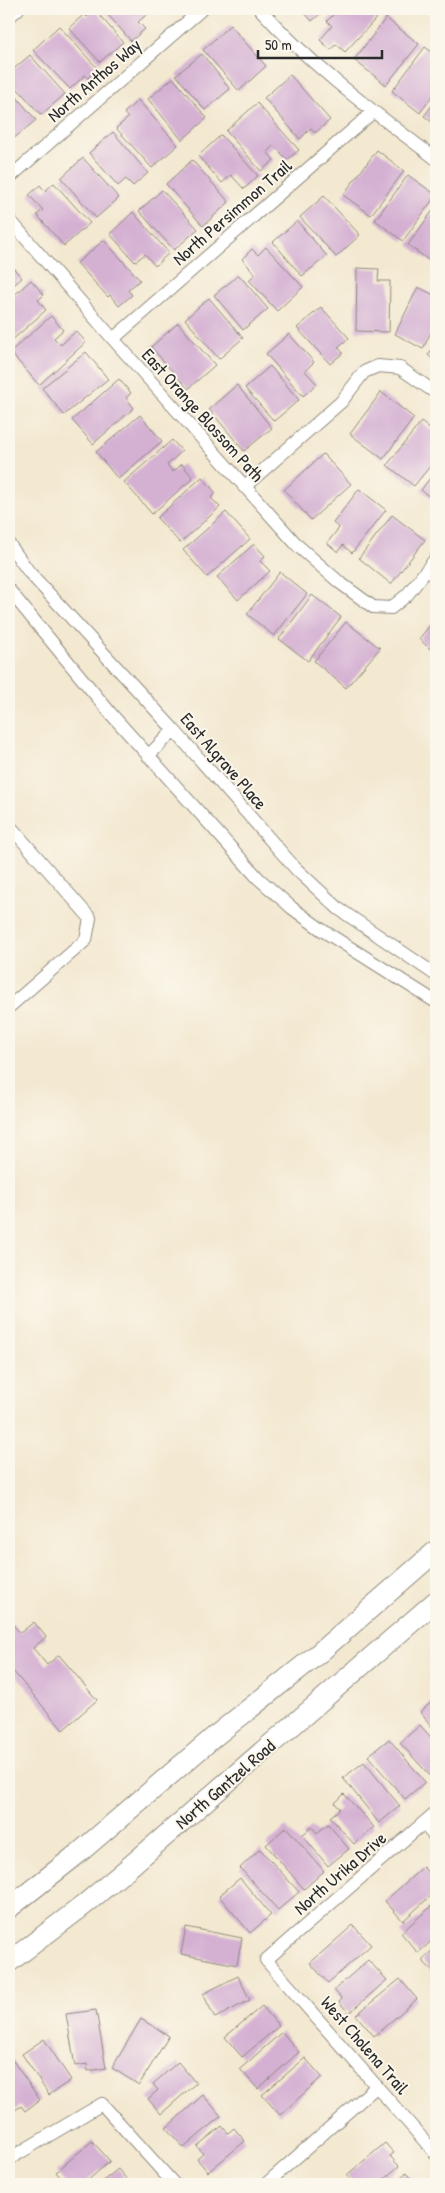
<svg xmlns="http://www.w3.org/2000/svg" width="445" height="2193" font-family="'Patrick Hand',sans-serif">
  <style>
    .building { fill: #d4b0d3 }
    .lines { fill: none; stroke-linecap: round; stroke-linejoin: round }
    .minor-casing { stroke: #8f8a7e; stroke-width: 14 }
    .primary-casing { stroke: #8f8a7e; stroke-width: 22 }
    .minor { stroke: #fff; stroke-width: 12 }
    .primary { stroke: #fff; stroke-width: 20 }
    .labels { text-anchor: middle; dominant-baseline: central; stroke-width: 4; stroke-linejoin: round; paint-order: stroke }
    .street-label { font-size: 18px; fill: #2b2b2b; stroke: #fbf7ec }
  </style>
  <rect width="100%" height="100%" fill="#fbf7ec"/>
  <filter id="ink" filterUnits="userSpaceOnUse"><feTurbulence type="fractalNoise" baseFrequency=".02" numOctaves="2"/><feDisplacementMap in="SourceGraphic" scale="10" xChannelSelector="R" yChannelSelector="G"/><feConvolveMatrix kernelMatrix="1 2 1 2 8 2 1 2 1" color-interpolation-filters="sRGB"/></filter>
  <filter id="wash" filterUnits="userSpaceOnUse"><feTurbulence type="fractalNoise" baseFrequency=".0096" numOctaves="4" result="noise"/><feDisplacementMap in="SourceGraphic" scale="20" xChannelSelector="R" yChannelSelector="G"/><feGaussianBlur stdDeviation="1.12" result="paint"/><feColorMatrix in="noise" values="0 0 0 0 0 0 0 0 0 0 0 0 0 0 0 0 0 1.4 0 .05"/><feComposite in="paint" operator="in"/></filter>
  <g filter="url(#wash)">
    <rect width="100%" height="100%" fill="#f3e8d0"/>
    <g id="blocks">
      <!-- building -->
      <path class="building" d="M103,9H153L138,22L145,29L131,41Z
        M301,9H326L312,21Z
        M339,9H378L382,12L345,52L336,44L331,50L320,40L332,26L327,21Z
        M95,10L123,42L100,62L69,28L84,14L87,17Z
        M386,18L419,44L386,85L354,60Z
        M230,25L266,66L239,91L203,50Z
        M59,26L98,69L88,78L85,75L70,89L33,50Z
        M425,47L436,55V91L420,113L392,91Z
        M202,54L230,89L205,110L176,75Z
        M30,55L65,94L41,115L9,79V73Z
        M290,75L330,120L315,133L311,128L300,139L264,98Z
        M173,78L207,118L182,140L148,99Z
        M9,88L36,120L12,140L9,136Z
        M138,100L178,145L152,168L116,128L128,118L124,113Z
        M436,100V125L424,116Z
        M257,103L299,150L287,160L274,145L267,152L274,160L261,171L226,131Z
        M113,132L148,173L133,186L126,179L118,186L89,153Z
        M221,135L258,176L244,189L231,175L222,183L198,156Z
        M377,150L404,171L371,215L343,195Z
        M83,158L119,198L96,218L61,178Z
        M192,160L229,202L203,226L166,184Z
        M408,175L436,195L403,241L375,220Z
        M54,183L90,223L64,246L37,215L43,210L29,195L40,185L45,191Z
        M162,190L198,229L174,250L139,211Z
        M324,196L360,235L336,257L300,217Z
        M436,206V263L435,265L408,245Z
        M133,212L169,253L155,266L145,254L135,262L110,234Z
        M297,221L327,256L302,276L273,242Z
        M104,240L140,280L128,290L132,295L119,306L110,295L108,297L77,263Z
        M266,247L303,287L277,311L249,280L255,274L242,259L252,249L258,255Z
        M9,263L22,278L9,289Z
        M357,268L379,269L378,281H390L389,332L356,331Z
        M239,275L268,309L243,330L214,295Z
        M31,280L44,295L38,300L46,310L9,343V300Z
        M418,287L436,296V321L423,349L395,334Z
        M209,298L243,338L219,359L185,319Z
        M321,307L349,338L338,347L343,353L330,364L297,328Z
        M51,316L63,330L54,338L61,345L76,331L86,342L39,385L10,352Z
        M178,323L215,365L188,389L151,347Z
        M289,334L314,362L305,371L317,384L303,396L266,354Z
        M436,344V362L428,355Z
        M86,352L108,379L64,415L42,388Z
        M270,366L299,400L274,421L245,388Z
        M119,379L131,393L126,398L134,408L93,444L72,420Z
        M237,385L272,428L244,451L209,409Z
        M381,392L414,418L383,459L350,434Z
        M140,415L162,441L118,479L96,452Z
        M421,422L436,434V459L414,486L387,465Z
        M172,440L182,451L167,465L173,472L182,464L193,478L152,514L124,482Z
        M323,454L351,484L311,520L284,490Z
        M436,470V502L421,490Z
        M202,477L216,493L211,498L220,507L180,543L157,518Z
        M359,489L386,510L352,553L343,545L338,552L327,543L339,528L333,523Z
        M226,512L250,539L207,577L183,550Z
        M392,515L425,540L391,584L359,558Z
        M254,544L265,556L260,561L270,571L238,600L217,577Z
        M280,572L307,594L274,636L247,614Z
        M312,595L341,617L308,661L279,639Z
        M346,622L380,648L346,688L314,661Z
        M436,623V654L419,639L430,625L432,628Z
        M9,1620L20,1633L34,1622L46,1637L33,1648L47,1665L59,1655L97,1700L63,1730L12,1670L9,1673Z
        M436,1698V1732L420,1712Z
        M420,1725L436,1743V1776L433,1779L400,1743Z
        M389,1739L425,1782L405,1799L368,1756Z
        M364,1762L400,1806L379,1823L343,1778Z
        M344,1794L374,1827L354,1844L330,1817L340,1809L335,1803Z
        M328,1824L349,1849L328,1866L302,1835L312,1827L317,1833Z
        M286,1827L324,1871L304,1889L266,1845Z
        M260,1849L299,1892L278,1910L240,1868Z
        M423,1867L433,1878L430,1881L436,1888V1891L403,1921L385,1901Z
        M240,1878L271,1915L250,1933L219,1896Z
        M436,1902V1937L418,1953L401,1933Z
        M353,1925L371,1945L328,1983L310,1963Z
        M186,1927L242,1938L237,1965L181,1954Z
        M436,1947V1975L422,1960Z
        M368,1960L387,1980L349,2013L339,2002L342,1999L334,1990Z
        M238,1976L250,2000L215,2018L203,1994Z
        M400,1979L417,1999L374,2036L356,2015Z
        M262,2006L279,2026L242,2057L225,2037Z
        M96,2010L106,2068L88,2071L87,2064L75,2066L66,2014Z
        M141,2019L169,2036L139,2085L112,2068Z
        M282,2032L299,2052L258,2089L240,2069Z
        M44,2039L71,2080L49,2095L22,2054Z
        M9,2055L40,2100L25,2111L21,2106L11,2113L9,2109Z
        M305,2058L322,2077L280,2115L262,2095Z
        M178,2062L196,2083L161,2114L148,2099L158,2090L153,2084Z
        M203,2095L221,2116L184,2148L166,2128Z
        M222,2126L228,2133L234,2128L245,2141L208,2172L197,2159L203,2154L197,2146Z
        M92,2141L110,2161L84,2184H66L56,2172Z
        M385,2143L394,2153L390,2156L399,2166L378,2184H355L347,2175Z
        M118,2169L130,2183L133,2180L136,2184H99Z
        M406,2173L415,2184H392Z"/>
    </g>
  </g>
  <g filter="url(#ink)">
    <use href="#blocks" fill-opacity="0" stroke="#8f8a7e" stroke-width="1"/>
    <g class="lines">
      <!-- minor casing -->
      <g class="minor-casing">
        <path id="minor" d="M260,9C312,67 374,112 436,159
          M9,17L18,9
          M9,178L202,9
          M9,219L113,339L298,546L339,582L373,607L391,608L407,595L436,558
          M113,339L373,112
          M244,487L341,402L364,372L378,366L400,368L436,393
          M9,544L29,572L174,730L296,869L339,909L436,975
          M9,590L112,715L258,878L292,908L322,930L436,1002
          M148,756L174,730
          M9,825L90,918L86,940L9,1007
          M436,1812L266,1960L436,2154
          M423,1823L436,1838
          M9,2159L102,2104L174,2184
          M266,2184L377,2086"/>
      </g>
      <!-- primary casing -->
      <g class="primary-casing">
        <path id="primary" d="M9,1908L80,1852L214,1737L319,1653L436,1551
          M9,1962L84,1905L127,1869L436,1601"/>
      </g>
      <!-- minor -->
      <use href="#minor" class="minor"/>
      <!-- primary -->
      <use href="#primary" class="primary"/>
    </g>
  </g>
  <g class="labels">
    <!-- street labels -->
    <g class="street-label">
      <text transform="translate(94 80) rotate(-41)">North Anthos Way</text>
      <text transform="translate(232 212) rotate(-41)">North Persimmon Trail</text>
      <text transform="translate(203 415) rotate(48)">East Orange Blossom Path</text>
      <text transform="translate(224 761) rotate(49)">East Algrave Place</text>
      <text transform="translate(225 1784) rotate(-41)">North Gantzel Road</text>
      <text transform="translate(340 1873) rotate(-41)">North Urika Drive</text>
      <text transform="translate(365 2045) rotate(49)">West Cholena Trail</text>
    </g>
  </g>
  <!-- margin -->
  <rect width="445" height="2193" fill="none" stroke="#fbf7ec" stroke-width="30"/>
  <!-- scale -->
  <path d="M258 50v8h124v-8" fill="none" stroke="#2b2b2b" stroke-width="2.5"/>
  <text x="265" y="50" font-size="15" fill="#2b2b2b" stroke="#fbf7ec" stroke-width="4" paint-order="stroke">50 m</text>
</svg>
